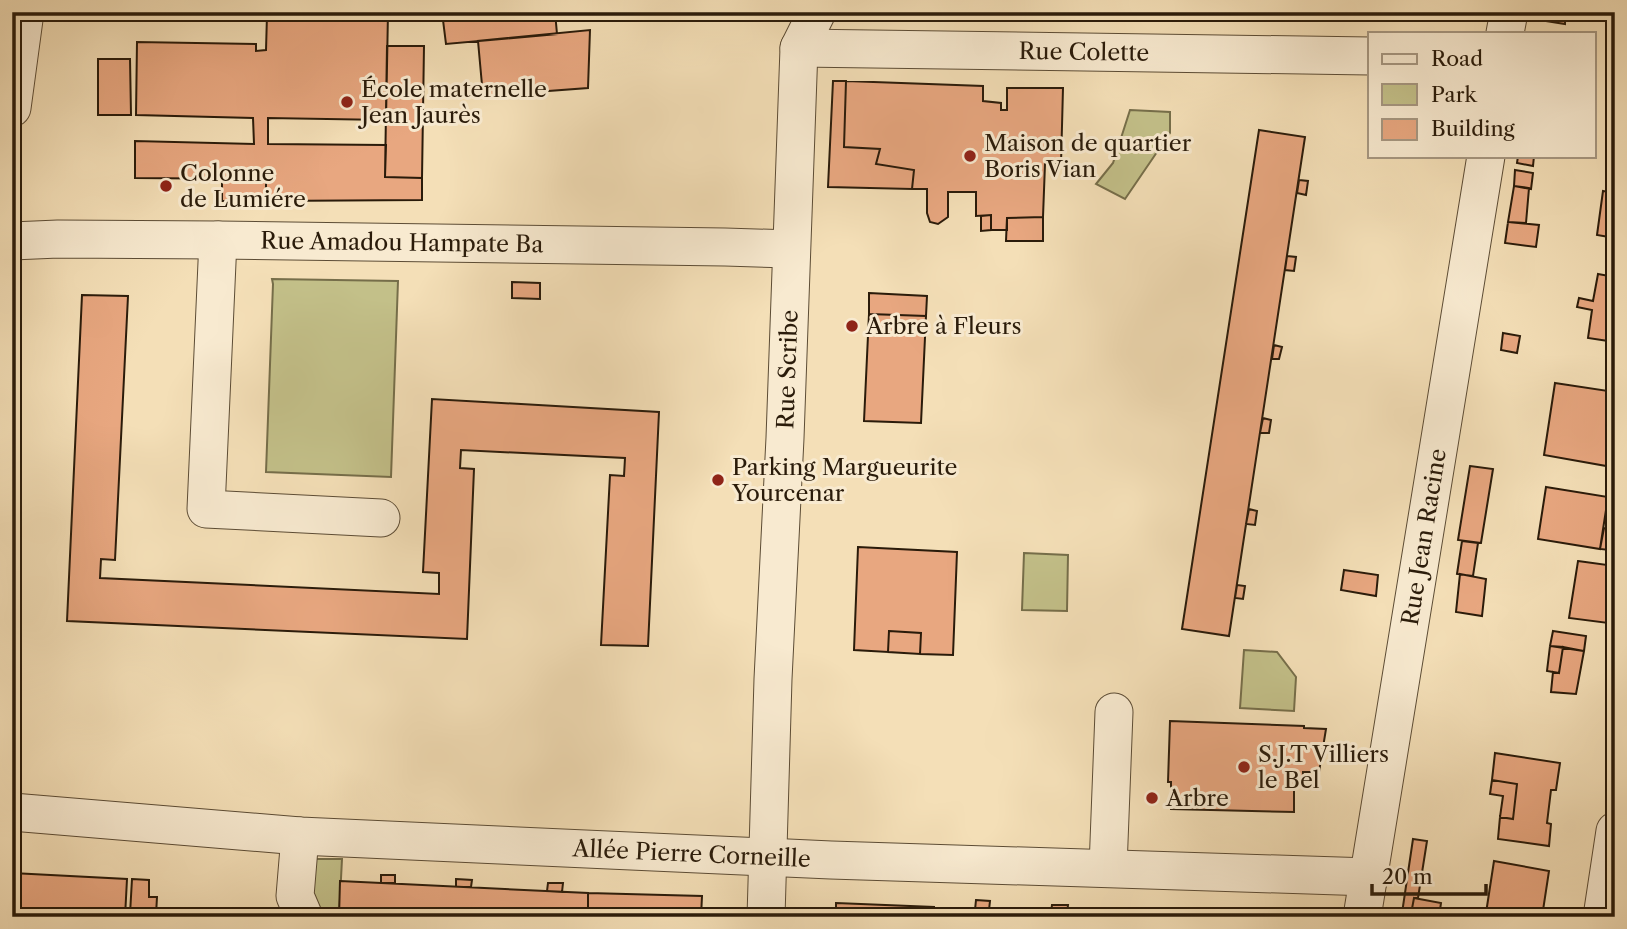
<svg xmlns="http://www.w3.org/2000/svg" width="1627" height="929" font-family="'Libre Caslon Text',serif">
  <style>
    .green { fill: #c3c089; stroke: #766e4a; stroke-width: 2 }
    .building { fill: #e8a780; stroke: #2a1b0a; stroke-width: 2 }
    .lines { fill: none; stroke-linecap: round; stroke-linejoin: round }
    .minor-casing { stroke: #5c4c35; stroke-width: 39 }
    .minor { stroke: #f8ead0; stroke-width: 37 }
    .poi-dot { fill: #8f2418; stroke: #f8ead0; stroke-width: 2.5 }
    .labels { text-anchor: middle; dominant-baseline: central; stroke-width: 6; stroke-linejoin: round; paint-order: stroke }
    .street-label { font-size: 23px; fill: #2a1b0a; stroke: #f8ead0 }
    .poi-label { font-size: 23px; fill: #2a1b0a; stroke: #f8ead0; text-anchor: start }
  </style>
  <rect width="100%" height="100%" fill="#f4dfb7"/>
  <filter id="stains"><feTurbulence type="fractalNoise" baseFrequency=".00286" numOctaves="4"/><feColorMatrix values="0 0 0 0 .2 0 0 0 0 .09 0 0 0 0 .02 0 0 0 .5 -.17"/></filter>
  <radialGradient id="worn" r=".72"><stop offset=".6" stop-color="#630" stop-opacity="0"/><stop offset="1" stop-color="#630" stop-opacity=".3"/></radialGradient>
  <!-- green -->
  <path class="green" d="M1130,110L1170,112V133L1125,199L1096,184L1113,163Z
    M272,279L398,281L391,477L266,472L273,284Z
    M1024,553L1068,555L1067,611L1022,610Z
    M1244,650L1277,652L1296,677L1294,711L1240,708Z
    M311,859H342L339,917H313Z"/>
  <!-- building -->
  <path class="building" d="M374,12H388L386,120L268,118V144L386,145L385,177L422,178V200L266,201V179L135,178V141L254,144L253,118L136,115L137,42L256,44V51L266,50L267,15L374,17Z
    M442,12H555L557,34L446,44Z
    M1540,12H1590L1589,20L1565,19V24L1539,20Z
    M590,30L588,88L483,96L478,41Z
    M387,46H424L422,178L385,177Z
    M98,59H130L131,115H98Z
    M833,81H846L844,147L880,149L876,164L914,170L912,189L828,187Z
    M846,81L983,86V101L1001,103V110H1007V88H1063L1061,164H1045L1043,217L1007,218V230H991V215L976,216V192H948V217L938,224L930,222L927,213V189H912L914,170L876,164L880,149L844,147Z
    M1259,130L1305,137L1229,636L1182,629Z
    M1518,156H1534L1533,166L1517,163Z
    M1515,170L1533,173L1531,189L1514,186Z
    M222,179H266V201H222Z
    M1299,180L1308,181L1306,195L1297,193Z
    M1514,186L1529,188L1526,223L1508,222Z
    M1603,191L1615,193V238L1597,235Z
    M991,215V230L981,231V216Z
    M1043,217V241H1006L1007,218Z
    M1508,222L1539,225L1536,247L1505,243Z
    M1287,256L1296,257L1294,271L1285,270Z
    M1598,274L1615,277V342L1588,338L1592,310L1577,307L1579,298L1593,301Z
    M512,282L540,283V299L512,298Z
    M869,293L927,296L926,316L869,314Z
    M82,295L128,296L115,560L101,559L100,578L439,594V573L423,572L432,399L659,412L648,646L601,645L610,475L624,476L625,458L461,450L460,468L474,469L467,639L67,621Z
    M869,314L926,316L921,423L864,421Z
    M1503,333L1520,336L1517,353L1501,350Z
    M1274,345L1282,347L1279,359H1272Z
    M1555,383L1615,392V450L1612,467L1544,455Z
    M1263,418L1271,420L1269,433H1260Z
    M1470,466L1493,469L1481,543L1458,540Z
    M1546,487L1608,497L1600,549L1538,539Z
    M1249,509L1257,511L1255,525L1246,524Z
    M1604,528L1613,529L1609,550L1600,549Z
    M1462,541L1478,543L1473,576L1457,574Z
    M858,547L957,552L953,655L920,654L921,633L889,631L888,652L854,650Z
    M1578,561L1615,566V579L1608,623L1569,618Z
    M1344,570L1378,575L1376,596L1341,590Z
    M1460,574L1486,579L1482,616L1456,612Z
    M1237,585L1245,586L1243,599L1235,598Z
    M889,631L921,633L920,654L888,652Z
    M1553,631L1586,636L1584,651L1550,646Z
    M1550,646L1563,647L1559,673L1547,671Z
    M1563,647L1584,651L1576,694L1551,692L1553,672L1559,673Z
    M1170,721L1304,726V728L1326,729L1319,772H1303V785H1294V812L1171,809V782H1168Z
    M1495,753L1560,763L1556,790H1551L1547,823L1551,824L1549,846L1498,839L1500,817L1513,819L1517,784L1492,780Z
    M1492,780L1517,784L1513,819L1500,817L1503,796L1490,794Z
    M1413,839L1427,841L1418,898H1414L1411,914L1402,913Z
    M1494,861L1549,871L1542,917H1510L1486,913Z
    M12,873L127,879L125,917H40V914H22V917H12Z
    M381,875H395V883H381Z
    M132,879L149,880V897H157L156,915L130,914Z
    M456,879L472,880L471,887H456Z
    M340,881L588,893V917H339Z
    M548,883H563L562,892L547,891Z
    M588,893L702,896L701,917H588Z
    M1414,898L1441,903L1439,917L1411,914Z
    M976,900L990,901L989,910H975Z
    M836,903L934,907V917H836Z
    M1052,905H1068L1067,914L1051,913Z
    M934,908L982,910L1143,917H934Z
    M1142,909H1157V917H1142Z
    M1218,912L1234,913V917H1218Z"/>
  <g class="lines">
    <!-- minor casing -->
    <g class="minor-casing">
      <g id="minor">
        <path d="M1505,33L1509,12"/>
        <path id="s1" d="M799,48L1370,56"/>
        <path d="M12,108L25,12"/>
        <path d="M218,240L206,509L381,518"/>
        <path id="s2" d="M12,241L58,239L218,240L725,247L791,249"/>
        <path id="s3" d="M12,812L300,836L831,860L1370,877"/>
        <path d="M300,836L295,896L304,917"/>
        <path d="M1108,868L1114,712"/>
        <path id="s4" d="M766,917L773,679L785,438L799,48L817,12"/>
        <path id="s5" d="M1362,917L1486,156"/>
        <path d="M1602,917L1615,831"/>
      </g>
    </g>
    <!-- minor -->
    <use href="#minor" class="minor"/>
  </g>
  <!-- markers -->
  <g class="poi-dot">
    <circle cx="347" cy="102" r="7"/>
    <circle cx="970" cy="156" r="7"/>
    <circle cx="166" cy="186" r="7"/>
    <circle cx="852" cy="326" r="7"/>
    <circle cx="718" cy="480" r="7"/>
    <circle cx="1244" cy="767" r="7"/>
    <circle cx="1152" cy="798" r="7"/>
  </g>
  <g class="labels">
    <!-- street labels -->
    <g class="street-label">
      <text stroke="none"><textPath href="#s1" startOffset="285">Rue Colette</textPath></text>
      <text stroke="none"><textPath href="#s2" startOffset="390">Rue Amadou Hampate Ba</textPath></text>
      <text stroke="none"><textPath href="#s4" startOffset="548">Rue Scribe</textPath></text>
      <text stroke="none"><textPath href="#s5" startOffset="385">Rue Jean Racine</textPath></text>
      <text stroke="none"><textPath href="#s3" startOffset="681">Allée Pierre Corneille</textPath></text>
    </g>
    <!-- poi labels -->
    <g class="poi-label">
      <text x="361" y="89">École maternelle<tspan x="361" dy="26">Jean Jaurès</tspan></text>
      <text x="984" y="143">Maison de quartier<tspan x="984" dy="26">Boris Vian</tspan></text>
      <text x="180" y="173">Colonne<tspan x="180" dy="26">de Lumiére</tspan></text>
      <text x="866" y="326">Arbre à Fleurs</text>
      <text x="732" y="467">Parking Margueurite<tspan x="732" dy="26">Yourcenar</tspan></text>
      <text x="1258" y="754">S.J.T Villiers<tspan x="1258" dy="26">le Bel</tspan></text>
      <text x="1166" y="798">Arbre</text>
    </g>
  </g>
  <!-- margin -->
  <rect width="1627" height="929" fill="none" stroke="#f4dfb7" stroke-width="42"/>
  <rect x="14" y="14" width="1599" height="901" fill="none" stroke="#2a1b0a" stroke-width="3.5"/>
  <rect x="21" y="21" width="1585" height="887" fill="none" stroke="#2a1b0a" stroke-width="2"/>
  <!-- legend -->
  <rect x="1368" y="32" width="228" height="126" fill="#f8ead0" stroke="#a69781" stroke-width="2"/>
  <rect x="1382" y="54" width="35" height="10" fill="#f8ead0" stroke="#a69781" stroke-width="2"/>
  <text x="1431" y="66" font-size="21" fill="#2a1b0a">Road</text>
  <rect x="1382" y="84" width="35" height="21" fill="#c3c089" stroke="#a69781" stroke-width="2"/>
  <text x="1431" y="102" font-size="21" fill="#2a1b0a">Park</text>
  <rect x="1382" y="119" width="35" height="21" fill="#e8a780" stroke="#a69781" stroke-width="2"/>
  <text x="1431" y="136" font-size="21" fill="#2a1b0a">Building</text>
  <!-- scale -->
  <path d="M1372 884v10h114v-10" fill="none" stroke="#2a1b0a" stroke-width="3.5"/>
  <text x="1382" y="884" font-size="21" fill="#2a1b0a" stroke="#f8ead0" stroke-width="5" paint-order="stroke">20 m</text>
  <rect width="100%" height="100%" filter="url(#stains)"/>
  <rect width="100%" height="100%" fill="url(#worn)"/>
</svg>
